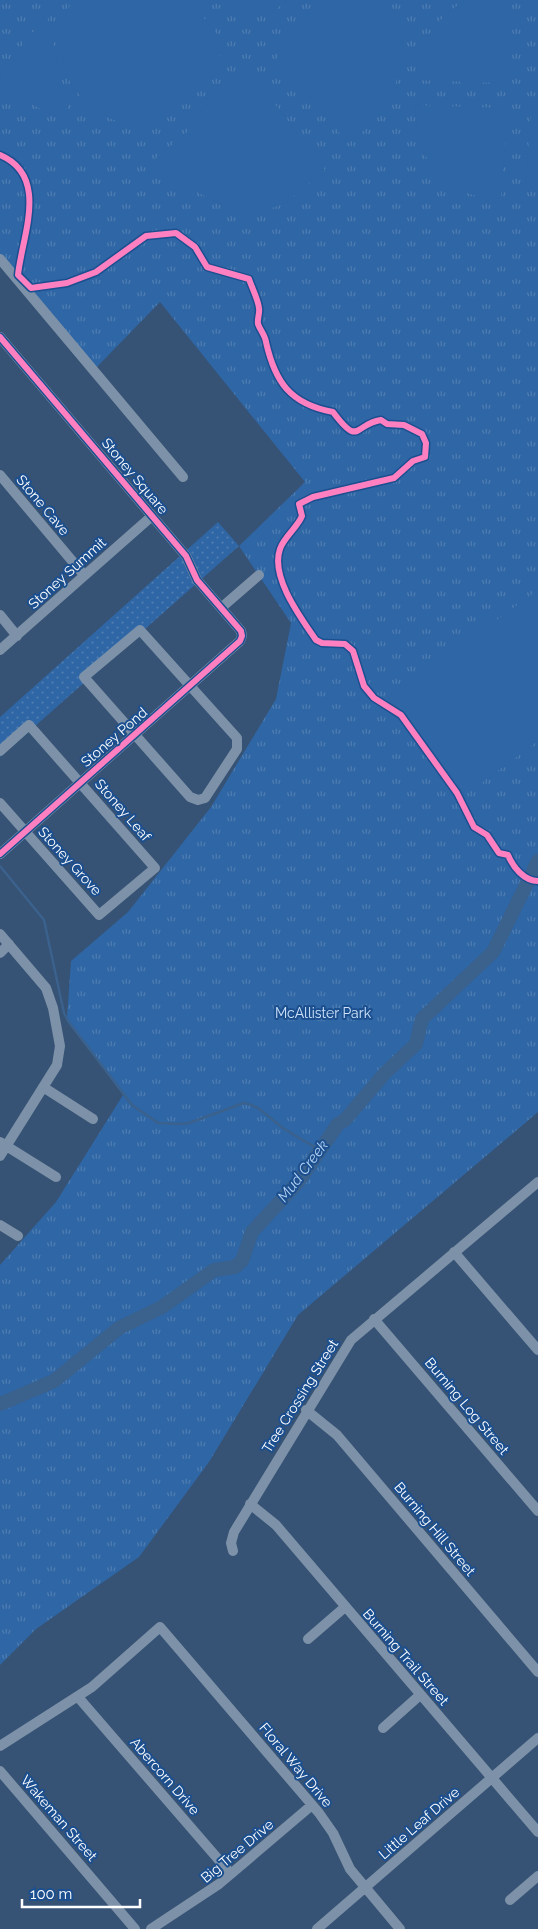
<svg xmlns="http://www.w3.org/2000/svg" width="538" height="1929" font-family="Raleway,sans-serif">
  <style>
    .grass { fill: url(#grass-dots) }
    .park { fill: url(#park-tufts) }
    .garden { fill: #2f66a5 }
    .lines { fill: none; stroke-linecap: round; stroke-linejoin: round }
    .stream { stroke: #3b618d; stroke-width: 2.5 }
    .river { stroke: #3b618d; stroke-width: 14 }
    .minor { stroke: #7d92a8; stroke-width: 10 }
    .cycleway-casing { stroke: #1b4f8f; stroke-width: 9 }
    .cycleway { stroke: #ff80c0; stroke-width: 6 }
    .labels { text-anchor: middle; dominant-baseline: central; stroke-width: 4; stroke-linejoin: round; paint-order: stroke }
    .street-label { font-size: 14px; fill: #fff; stroke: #1b4f8f }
    .park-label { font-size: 14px; fill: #cfe3fa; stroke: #1b4f8f }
    .water-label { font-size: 15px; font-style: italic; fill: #b5d3f5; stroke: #1b4f8f }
  </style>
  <defs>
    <pattern id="grass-dots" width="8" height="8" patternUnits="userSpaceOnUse" patternTransform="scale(1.25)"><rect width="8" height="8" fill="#2f66a5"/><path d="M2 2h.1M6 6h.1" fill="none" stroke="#4e7db2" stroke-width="1.8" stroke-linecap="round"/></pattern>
    <pattern id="park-tufts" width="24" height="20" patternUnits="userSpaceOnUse" patternTransform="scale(1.25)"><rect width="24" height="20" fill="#2f66a5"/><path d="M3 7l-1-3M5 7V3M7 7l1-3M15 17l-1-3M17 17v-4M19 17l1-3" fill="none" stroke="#4e7db2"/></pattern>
  </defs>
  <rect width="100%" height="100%" fill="#365274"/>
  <!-- grass -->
  <path class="grass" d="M218,522L239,546L0,757V717Z"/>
  <!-- park -->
  <path class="park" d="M0,0H538V1112L298,1315L209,1462L139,1557L36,1629L0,1665V1265L56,1202L123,1095L67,1018L71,961L128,912L211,807L276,699L291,623L239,546L305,482L160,302L95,369L0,255Z"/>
  <!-- garden -->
  <path class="garden" d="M73,0H189L220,38V59L140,127C128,124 114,121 103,115C71,97 54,61 62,24C64,16 69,8 73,0Z
    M235,0H287L268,16L248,15Z
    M327,0H389L402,31L403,52L393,95L373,123L348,143L278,59L279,39Z
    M467,0H510L507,78L501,83L416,80C416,45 437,16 467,0Z
    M47,15L71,124L2,89L0,73Z
    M243,76L253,77L298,133V137L325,170L284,204L253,214L238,213L176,181L156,158L191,129L187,122Z
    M415,105L501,108L507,114L501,199C443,197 416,162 415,105Z
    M535,111H538V192L525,191L531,115Z
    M538,590V741L465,795L389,698Z"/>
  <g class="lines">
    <!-- stream -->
    <path class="stream" d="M0,866L44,920L64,1013L68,1021L132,1105L158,1123L180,1124L189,1123L244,1103C262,1106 271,1121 286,1130C297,1137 309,1144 321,1150"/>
    <!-- river -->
    <path class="river" d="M0,1404L54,1381L119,1328L162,1307L214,1270L235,1267L242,1261L252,1232L298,1182L338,1124L345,1120L385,1073L416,1044L422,1019L493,952L538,861"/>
    <!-- minor -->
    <path class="minor" d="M0,259L183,477
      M0,337L186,556L197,580L241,631L242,636L240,641L0,854
      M0,475L84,575
      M221,608L259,575
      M0,615L17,636
      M140,630L237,738V749L205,798L198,800L190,797L84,677Z
      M0,650L152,516
      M0,751L29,725L155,868L99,915L0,803
      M0,934L46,988L53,1008L60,1046L57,1065L0,1156
      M0,953L9,944
      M43,1087L93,1119
      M0,1142L56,1177
      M0,1225L18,1236
      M454,1252L538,1350
      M374,1319L538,1511
      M306,1410L337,1435L538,1672
      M250,1504L276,1525L538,1832
      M233,1551L231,1543L234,1532L351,1340L538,1182
      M308,1639L345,1607
      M78,1697L231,1874
      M383,1728L420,1695
      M0,1746L92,1687L160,1627L319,1813L333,1833L350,1869L400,1929
      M0,1771L135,1929
      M510,1900L538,1876
      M151,1929L219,1884L312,1805
      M317,1929L538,1738"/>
    <!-- cycleway casing -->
    <g class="cycleway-casing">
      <path id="cycleway" d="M0,155C50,176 22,236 18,275L31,288L67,283L96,272L146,236L176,233L195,247L207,267L249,279C252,288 258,299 259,308C260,313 257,319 258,324C260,330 265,335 266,342C275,382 290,404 333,412C360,448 354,424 381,420L387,424L404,425L422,434L426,443L425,457L413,461L394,478L313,497L299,504L302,516C297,528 284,537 280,549C270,577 301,618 316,640L322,643L345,644L353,651L364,686L374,698L401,715L457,793L474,827L487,835L499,853L508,855C513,867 524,881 538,881
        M0,337L186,556L197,580L241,631L242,636L240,641L0,854"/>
    </g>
    <!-- cycleway -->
    <use href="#cycleway" class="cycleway"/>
  </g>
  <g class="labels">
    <!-- street labels -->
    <g class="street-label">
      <text transform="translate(135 476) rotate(50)">Stoney Square</text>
      <text transform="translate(43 505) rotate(50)">Stone Cave</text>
      <text transform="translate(67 573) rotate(-42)">Stoney Summit</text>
      <text transform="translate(114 737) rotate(-41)">Stoney Pond</text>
      <text transform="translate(123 810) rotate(49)">Stoney Leaf</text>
      <text transform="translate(70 861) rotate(48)">Stoney Grove</text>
      <text transform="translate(300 1396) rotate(-58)">Tree Crossing Street</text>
      <text transform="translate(467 1406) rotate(50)">Burning Log Street</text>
      <text transform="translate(435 1529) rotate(50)">Burning Hill Street</text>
      <text transform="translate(406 1657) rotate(49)">Burning Trail Street</text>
      <text transform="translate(296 1765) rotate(50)">Floral Way Drive</text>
      <text transform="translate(165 1776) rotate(49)">Abercorn Drive</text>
      <text transform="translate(59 1818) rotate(49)">Wakeman Street</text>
      <text transform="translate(419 1823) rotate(-41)">Little Leaf Drive</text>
      <text transform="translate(237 1851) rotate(-40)">Big Tree Drive</text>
    </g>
    <!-- park labels -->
    <g class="park-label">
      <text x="323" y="1013">McAllister Park</text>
    </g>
    <!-- water labels -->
    <g class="water-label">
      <text transform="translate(303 1171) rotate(-53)">Mud Creek</text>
    </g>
  </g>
  <!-- scale -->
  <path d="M22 1899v8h118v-8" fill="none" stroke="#ffffff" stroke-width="2.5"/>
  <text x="30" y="1899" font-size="15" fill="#ffffff" stroke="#1b4f8f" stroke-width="4" paint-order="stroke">100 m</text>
</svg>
